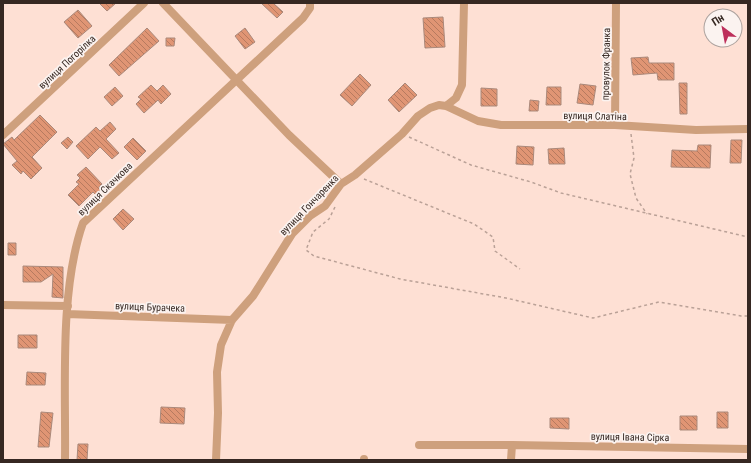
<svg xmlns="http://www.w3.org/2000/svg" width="751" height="463" font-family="'Roboto Condensed',sans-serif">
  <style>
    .building { fill: url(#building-back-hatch); stroke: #aa897b }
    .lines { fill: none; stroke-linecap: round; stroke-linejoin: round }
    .path { stroke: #baa197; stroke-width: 1.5; stroke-dasharray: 3 3; stroke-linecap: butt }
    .minor { stroke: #cea07d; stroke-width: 8 }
    .labels { text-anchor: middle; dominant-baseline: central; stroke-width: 3.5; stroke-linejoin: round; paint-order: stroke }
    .street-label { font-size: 10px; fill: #362822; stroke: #fbf3f0 }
  </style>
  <defs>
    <pattern id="building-back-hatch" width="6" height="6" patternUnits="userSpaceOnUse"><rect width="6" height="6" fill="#e09574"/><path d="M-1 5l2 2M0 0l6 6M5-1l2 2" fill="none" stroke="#b67a5f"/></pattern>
  </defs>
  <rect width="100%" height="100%" fill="#fee0d4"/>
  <!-- building -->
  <path class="building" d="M99,3H116L107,11Z
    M261,3H273L283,12L277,18Z
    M78,10L92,26L78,38L64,22Z
    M443,17L445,47L425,48L423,18Z
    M147,28L159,41L119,76L109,65Z
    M245,28L255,42L245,49L235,36Z
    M166,38H175L174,46H166Z
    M648,57L649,63H674V80H658L657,73L633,75L631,58Z
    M360,74L371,85L352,106L340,95Z
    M405,83L417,95L399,112L388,100Z
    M679,83H687V114H680Z
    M580,84L596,86L593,105L577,103Z
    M151,85L157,91L163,85L171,94L161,104L158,100L144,113L136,104L141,99L138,97Z
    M115,87L123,96L112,106L104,97Z
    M547,87H561V105H546Z
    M481,88L497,89V106H481Z
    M530,100L539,101L538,111H529Z
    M40,115L57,132L32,157L42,168L31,179L23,171L21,174L12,165L17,161L3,144L12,137L14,140Z
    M110,122L116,129L106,139L119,153L112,159L100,147L88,159L76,146L96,127L100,131Z
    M68,137L73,142L67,149L61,143Z
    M133,138L146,151L137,160L124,147Z
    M731,140H742L741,163H730Z
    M698,145H711L710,168L671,167L672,150L697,151Z
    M517,146L534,147L533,165L516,164Z
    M564,148L565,164H549L548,149Z
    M86,167L102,184L99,187L101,190L96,195L93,192L79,206L68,195L79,184L76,182L80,178L77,175Z
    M123,209L134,219L123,230L113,219Z
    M8,243H16V255H8Z
    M23,266L63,267V298L52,297L53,274L41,282H23Z
    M18,335H37V348H18Z
    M27,372L46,373L45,385H26Z
    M161,407L185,408L184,424L160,423Z
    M41,412L53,413L49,447H38Z
    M717,412H728V428H717Z
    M680,416H697V430H680Z
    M550,418H569V429L550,428Z
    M78,444H88L87,460H77Z"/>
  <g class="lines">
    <!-- path -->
    <path class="path" d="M631,134L634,158L630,174L636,198L647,214
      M409,137L471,165L531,182L561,193L748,237
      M364,179L474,224L493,237L495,251L520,269
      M335,207L329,219L313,232L306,250L314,256L400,279L506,298L593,318L659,302L741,316H748"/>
    <!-- minor -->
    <path class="minor" d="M163,3L289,135L341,184
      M446,106L456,98L462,85L464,3
      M615,125L616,3
      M3,135L144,3
      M3,305L68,306
      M67,314L232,320
      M419,445H512
      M364,459V460
      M65,460C66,388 59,291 83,223L303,18L310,8V3
      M216,460L218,413L217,372L221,345L232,320L253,296L292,234L310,216L325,206L341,184L355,175L402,134L418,116L430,108L439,105L446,106L478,121L501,125H615L696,130L748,129
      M511,460L512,445L748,449"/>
  </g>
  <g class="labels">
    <!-- street labels -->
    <g class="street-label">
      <text transform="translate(67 62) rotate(-43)">вулиця Погорілка</text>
      <text transform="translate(606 64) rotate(-89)">провулок Франка</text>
      <text transform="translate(595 116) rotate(1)">вулиця Слатіна</text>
      <text transform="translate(105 189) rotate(-44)">вулиця Скачкова</text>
      <text transform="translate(309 205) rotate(-46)">вулиця Гончаренка</text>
      <text transform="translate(150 307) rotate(2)">вулиця Бурачека</text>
      <text transform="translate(630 437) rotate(1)">вулиця Івана Сірка</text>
    </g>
  </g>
  <!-- border -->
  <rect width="751" height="463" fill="none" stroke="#362822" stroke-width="8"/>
  <!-- north arrow -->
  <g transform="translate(723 28) rotate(328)"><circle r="19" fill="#fbf3f0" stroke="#aca29e"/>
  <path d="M0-3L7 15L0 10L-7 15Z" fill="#bd2f5b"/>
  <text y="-6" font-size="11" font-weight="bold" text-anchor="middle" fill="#362822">Пн</text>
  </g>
</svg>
